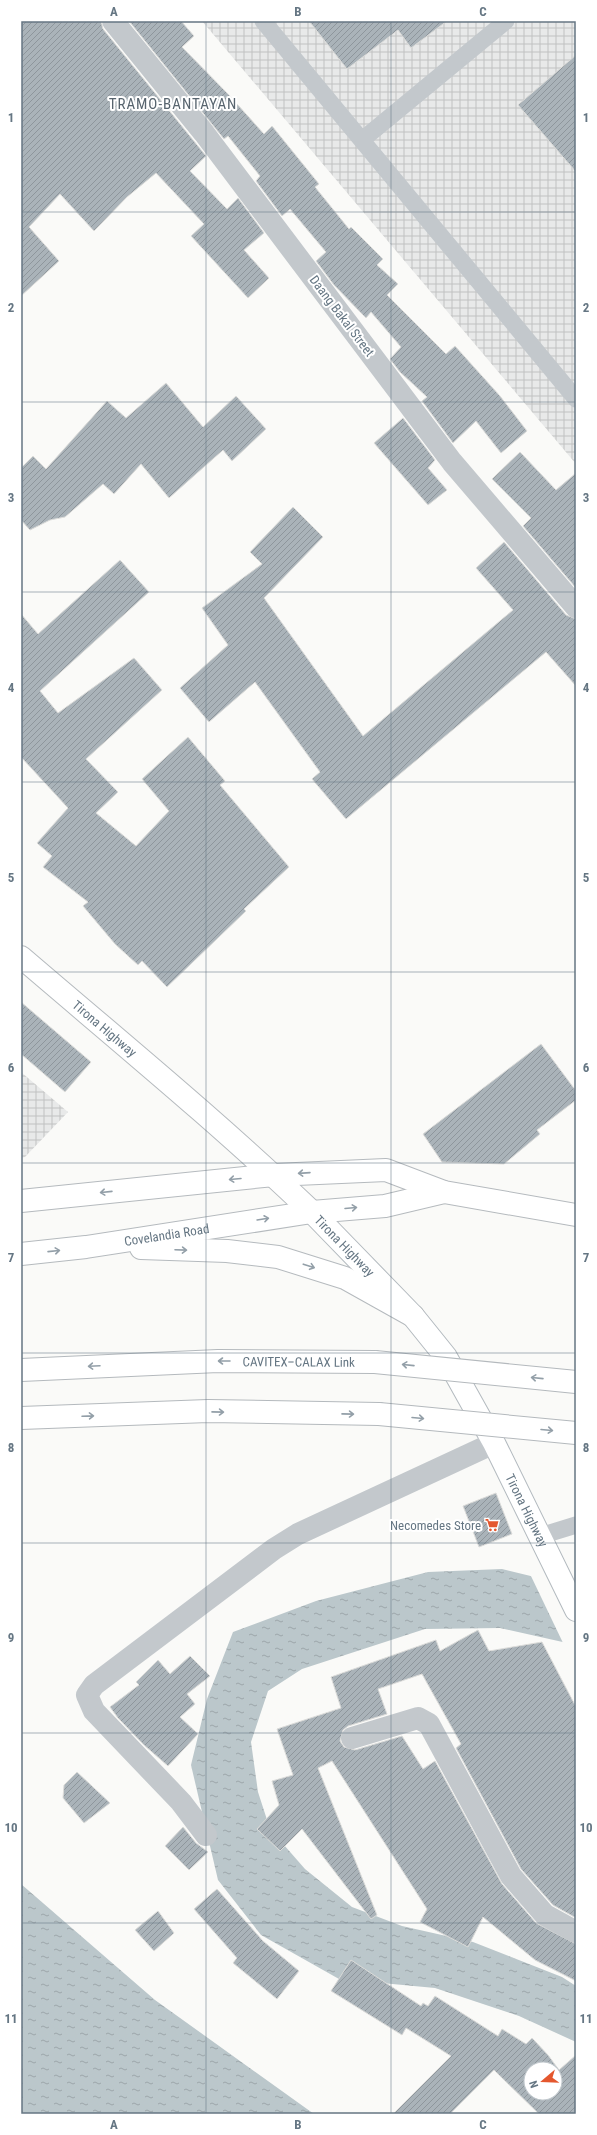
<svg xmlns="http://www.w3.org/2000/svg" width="597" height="2135" font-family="'Roboto Condensed',sans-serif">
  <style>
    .industrial { fill: url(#industrial-grid) }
    .water { fill: url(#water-ripples) }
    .pier { fill: #fafaf8 }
    .building { fill: url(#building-hatch); stroke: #dcdcda; fill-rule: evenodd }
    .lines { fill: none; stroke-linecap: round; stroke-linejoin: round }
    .secondary-casing { stroke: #b3babf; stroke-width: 24 }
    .primary-casing { stroke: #b5babe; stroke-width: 24 }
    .motorway-casing { stroke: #b4b9bd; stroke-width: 24 }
    .service { stroke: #c3c8cc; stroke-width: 17 }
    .minor { stroke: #c3c8cc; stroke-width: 22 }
    .secondary { stroke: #fff; stroke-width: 22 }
    .primary { stroke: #fff; stroke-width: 22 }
    .motorway { stroke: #fff; stroke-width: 22 }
    .motorway-bridge-casing { stroke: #b4b9bd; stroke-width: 24; stroke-linecap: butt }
    .motorway-bridge { stroke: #fff; stroke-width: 22 }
    .oneway { stroke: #939fa8 }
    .grid { fill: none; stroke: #657683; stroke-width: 1; stroke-opacity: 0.55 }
    .labels { text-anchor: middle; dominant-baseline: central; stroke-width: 4; stroke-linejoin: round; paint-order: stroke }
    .street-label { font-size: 13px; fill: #657683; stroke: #fff }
    .poi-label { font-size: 13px; fill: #657683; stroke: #fff; text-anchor: end }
    .quarter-label { font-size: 15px; letter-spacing: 1px; fill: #57646e; stroke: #fff }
    .neatline { fill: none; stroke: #657683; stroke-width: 1.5 }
    .grid-label { font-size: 13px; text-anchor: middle; font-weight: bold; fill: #657683 }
  </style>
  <defs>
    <pattern id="industrial-grid" width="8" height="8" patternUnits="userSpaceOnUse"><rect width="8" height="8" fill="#e8e9e9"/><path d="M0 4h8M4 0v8" fill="none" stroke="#c0c1c2"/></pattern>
    <pattern id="water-ripples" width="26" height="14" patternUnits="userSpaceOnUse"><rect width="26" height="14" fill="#bbc7cb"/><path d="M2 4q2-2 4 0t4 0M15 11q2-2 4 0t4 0" fill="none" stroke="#9ca6aa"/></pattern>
    <pattern id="building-hatch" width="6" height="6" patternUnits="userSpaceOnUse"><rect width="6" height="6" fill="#aab3b9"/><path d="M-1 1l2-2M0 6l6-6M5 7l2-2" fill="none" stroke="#8e969c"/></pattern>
  </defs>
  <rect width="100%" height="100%" fill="#fafaf8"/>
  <!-- industrial -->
  <path class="industrial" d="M202,21H576V464Z
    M21,1072L68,1112L25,1157L21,1158Z"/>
  <!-- water -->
  <path class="water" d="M502,1569L576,1587V1645L500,1628L425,1629L302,1669L268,1691L251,1742L258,1792L270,1829L305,1869L352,1907L402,1926L473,1942L562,1977L576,1986V2042L519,2016L435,1988L339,1979L261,1935L218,1880L191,1765L207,1699L233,1632L316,1601L428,1572Z
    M21,1884L155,2000L314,2114H21Z"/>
  <!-- pier -->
  <path class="pier" d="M530,1574L576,1585V1647L564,1645Z"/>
  <!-- building -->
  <path class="building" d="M21,21H101L103,29L206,156L190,171L227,209L238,198L264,233L244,250L269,278L248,298L191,236L204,224L156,173L127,197L94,231L60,194L29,227L59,261L21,296Z
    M129,21H181L194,36L182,47L228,94L264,134L272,126L319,184L315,187L349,229L351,227L383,259L377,265L398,284L387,295L446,354L455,346L500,396L527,431L501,453L476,421L453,443L422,401L427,397L400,372L390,359L401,347L371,312L366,318L334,285L316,261L326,252L290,209L282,216L256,181L260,176L228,136L224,139Z
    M309,21H447L411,48L398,30L347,69Z
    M576,55V172L518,105Z
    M166,383L203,427L236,396L266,429L232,461L223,450L169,498L141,464L114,494L103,484L65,517L50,520L30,530L21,520V468L33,456L46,469L107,401L126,418Z
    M403,418L435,460L428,468L447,490L428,505L374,443Z
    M520,452L556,490L576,473V588L523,526L531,518L492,479Z
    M293,507L323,537L264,598L363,736L513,610L476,568L504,542L566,615L576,619V686L546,652L346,819L312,779L320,772L255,682L209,722L180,688L228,645L202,608L262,564L250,552Z
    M120,560L149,592L40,691L58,713L134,658L162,690L86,759L118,792L96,813L136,846L169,811L142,779L188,737L225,781L220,785L289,867L244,909L246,911L167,987L142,961L138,965L115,944L83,906L88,902L43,867L52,856L37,843L68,808L21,757V614L38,634Z
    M21,1002L91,1062L65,1092L21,1054Z
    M541,1044L576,1091V1100L537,1130L540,1134L504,1164L442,1162L423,1134Z
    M496,1493L512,1534L479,1547L463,1506Z
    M478,1630L489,1651L542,1642L576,1707V1918L553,1905L521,1869L456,1748L461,1744L422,1674L378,1689L387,1714L348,1726L343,1730L340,1741L344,1747L355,1750L402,1736L423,1769L435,1761L502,1884L536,1923L576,1944V1981L535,1960L483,1917L468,1947L420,1922L427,1909L332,1761L318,1768L377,1915L371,1919L302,1829L280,1851L257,1829L279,1805L272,1781L293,1775L277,1729L341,1708L331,1677L436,1640L440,1651Z
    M190,1656L210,1676L187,1694L195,1704L180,1717L198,1734L168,1766L144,1745L118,1718L110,1707L139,1685L136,1682L158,1660L170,1674Z
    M77,1772L110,1803L84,1823L63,1798L64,1785Z
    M183,1827L196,1843L208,1852L189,1870L165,1846Z
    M217,1889L263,1941L299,1971L277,1999L233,1963L237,1958L194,1909Z
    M158,1911L174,1933L154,1951L135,1930Z
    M351,1960L421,2006L423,2003L428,2006L435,1996L498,2036L502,2029L526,2044L532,2038L548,2055L559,2070L576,2055V2114H539L494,2070L450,2114H393L451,2056L406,2028L402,2035L331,1991ZM531,2069H555V2093H531Z"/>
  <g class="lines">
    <!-- secondary casing -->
    <g class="secondary-casing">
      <g id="secondary">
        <path id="s1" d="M312,1212L413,1316L446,1357L494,1443L576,1610"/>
      </g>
    </g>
    <!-- primary casing -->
    <g class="primary-casing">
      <g id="primary">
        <path id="s2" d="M21,957C119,1041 219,1123 312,1212"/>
        <path d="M21,1201L274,1175L386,1170L444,1192L576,1215"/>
        <path d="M141,1248L227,1251L278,1257L345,1278L413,1316"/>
        <path id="s3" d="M21,1254L86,1247L312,1212L385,1206L444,1192"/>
      </g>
    </g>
    <!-- motorway casing -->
    <g class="motorway-casing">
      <g id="motorway">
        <path id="s4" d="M21,1370L218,1361L375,1362"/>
        <path d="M21,1418L208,1411L379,1414"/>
      </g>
    </g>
    <!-- service -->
    <path class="service" d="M263,21L576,399
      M362,140L506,21
      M540,1536L576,1525"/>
    <!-- minor -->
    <path class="minor" d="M113,21L204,133L452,462L576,607
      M352,1738L418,1718L429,1724L511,1876L545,1915L576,1932
      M206,1835L181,1802L94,1711L87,1695L94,1685L274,1549L298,1534L494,1443"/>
    <!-- secondary -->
    <use href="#secondary" class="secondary"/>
    <!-- primary -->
    <use href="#primary" class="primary"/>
    <!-- motorway -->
    <use href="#motorway" class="motorway"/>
    <!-- motorway-bridge casing -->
    <g class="motorway-bridge-casing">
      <path id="motorway-bridge" d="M375,1362L576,1382
        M379,1414L576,1433"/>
    </g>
    <!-- motorway-bridge -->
    <use href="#motorway-bridge" class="motorway-bridge"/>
  </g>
  <!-- one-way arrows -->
  <defs><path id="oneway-shaft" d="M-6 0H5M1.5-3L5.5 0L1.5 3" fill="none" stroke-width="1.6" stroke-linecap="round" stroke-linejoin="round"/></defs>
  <g class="oneway">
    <use href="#oneway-shaft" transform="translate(304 1173) rotate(176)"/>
    <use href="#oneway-shaft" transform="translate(235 1179) rotate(175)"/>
    <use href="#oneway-shaft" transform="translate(106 1192) rotate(174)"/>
    <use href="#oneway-shaft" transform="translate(351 1208) rotate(-5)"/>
    <use href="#oneway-shaft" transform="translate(263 1219) rotate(-9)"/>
    <use href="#oneway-shaft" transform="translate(181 1250) rotate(2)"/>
    <use href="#oneway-shaft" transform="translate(54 1251) rotate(-6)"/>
    <use href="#oneway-shaft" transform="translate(309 1266) rotate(18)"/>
    <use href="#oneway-shaft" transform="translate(224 1361) rotate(-180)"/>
    <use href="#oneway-shaft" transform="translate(408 1365) rotate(-174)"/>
    <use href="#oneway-shaft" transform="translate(94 1366) rotate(177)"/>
    <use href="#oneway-shaft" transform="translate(537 1378) rotate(-174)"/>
    <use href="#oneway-shaft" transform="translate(218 1412) rotate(1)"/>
    <use href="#oneway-shaft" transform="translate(348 1414) rotate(1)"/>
    <use href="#oneway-shaft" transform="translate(88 1416) rotate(-2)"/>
    <use href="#oneway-shaft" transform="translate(418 1418) rotate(5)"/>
    <use href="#oneway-shaft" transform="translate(547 1430) rotate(5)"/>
  </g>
  <!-- grid -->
  <path class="grid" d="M206,21V2114M391,21V2114M21,212H576M21,402H576M21,592H576M21,782H576M21,972H576M21,1163H576M21,1353H576M21,1543H576M21,1733H576M21,1923H576"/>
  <!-- icons -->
  <defs>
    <g id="supermarket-bare" transform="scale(1.08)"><path d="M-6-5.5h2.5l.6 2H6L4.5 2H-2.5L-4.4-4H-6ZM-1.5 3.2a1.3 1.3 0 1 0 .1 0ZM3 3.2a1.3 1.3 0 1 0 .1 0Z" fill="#e4572e" stroke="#fff" stroke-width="2.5" paint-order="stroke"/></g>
  </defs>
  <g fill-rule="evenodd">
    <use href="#supermarket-bare" x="492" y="1525"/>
  </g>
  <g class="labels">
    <!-- street labels -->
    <g class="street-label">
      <text transform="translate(342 316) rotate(53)">Daang Bakal Street</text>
      <text stroke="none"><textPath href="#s2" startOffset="110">Tirona Highway</textPath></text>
      <text stroke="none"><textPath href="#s3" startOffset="147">Covelandia Road</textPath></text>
      <text stroke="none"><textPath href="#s1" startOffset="47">Tirona Highway</textPath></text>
      <text stroke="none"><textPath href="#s4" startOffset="278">CAVITEX–CALAX Link</textPath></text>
      <text stroke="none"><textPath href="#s1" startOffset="371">Tirona Highway</textPath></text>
    </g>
    <!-- poi labels -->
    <g class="poi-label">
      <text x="481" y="1525">Necomedes Store</text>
    </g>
    <!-- quarter labels -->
    <g class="quarter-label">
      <text x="173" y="104">TRAMO-BANTAYAN</text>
    </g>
  </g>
  <!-- border -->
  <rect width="597" height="2135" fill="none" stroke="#ffffff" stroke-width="44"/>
  <!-- north arrow -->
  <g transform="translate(543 2081) rotate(251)"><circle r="19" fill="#ffffff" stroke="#c1c8cd"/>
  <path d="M0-3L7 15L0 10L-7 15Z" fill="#e4572e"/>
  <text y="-6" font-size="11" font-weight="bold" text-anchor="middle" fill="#657683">N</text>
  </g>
  <rect x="22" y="22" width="553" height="2091" class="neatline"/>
  <g class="grid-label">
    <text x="114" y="16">A</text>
    <text x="298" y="16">B</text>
    <text x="483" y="16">C</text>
    <text x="11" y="122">1</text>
    <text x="586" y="122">1</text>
    <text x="11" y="312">2</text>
    <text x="586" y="312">2</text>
    <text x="11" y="502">3</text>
    <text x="586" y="502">3</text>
    <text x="11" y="692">4</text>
    <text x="586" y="692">4</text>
    <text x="11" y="882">5</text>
    <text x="586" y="882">5</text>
    <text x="11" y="1072">6</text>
    <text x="586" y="1072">6</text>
    <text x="11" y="1262">7</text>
    <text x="586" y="1262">7</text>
    <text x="11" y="1452">8</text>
    <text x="586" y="1452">8</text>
    <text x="11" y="1642">9</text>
    <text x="586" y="1642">9</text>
    <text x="11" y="1832">10</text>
    <text x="586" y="1832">10</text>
    <text x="11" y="2023">11</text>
    <text x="586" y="2023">11</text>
    <text x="114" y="2129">A</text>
    <text x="298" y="2129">B</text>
    <text x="483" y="2129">C</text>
  </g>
</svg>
